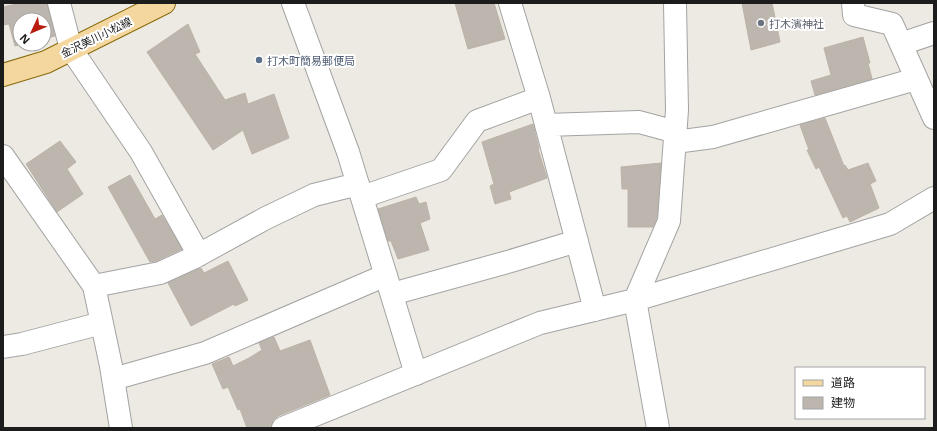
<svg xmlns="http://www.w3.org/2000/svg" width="937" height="431" font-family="'Open Sans','Noto Sans JP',sans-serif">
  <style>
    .building { fill: #bcb6af; stroke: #bdb2a6 }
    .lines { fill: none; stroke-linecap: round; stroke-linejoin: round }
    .street-casing { stroke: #a3a3a3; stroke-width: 24 }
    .primary-casing { stroke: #886a0b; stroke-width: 24 }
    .street { stroke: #fff; stroke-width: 22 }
    .primary { stroke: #f4d79f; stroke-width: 22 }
    .worship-dot { fill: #6b7280; stroke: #fff; stroke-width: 1.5 }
    .service-dot { fill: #5c6f8a; stroke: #fff; stroke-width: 1.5 }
    .labels { text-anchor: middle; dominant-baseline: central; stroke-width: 4; stroke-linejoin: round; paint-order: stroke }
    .worship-label { font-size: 11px; fill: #5b616d; stroke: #fff; text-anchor: start }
    .street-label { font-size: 11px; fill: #1c1c1c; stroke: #fff }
    .service-label { font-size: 11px; fill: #4e5e75; stroke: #fff; text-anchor: start }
  </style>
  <rect width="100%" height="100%" fill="#eceae2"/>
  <!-- building -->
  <path class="building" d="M21,3H47L55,36L44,39V20H20V44H23L15,46L9,24L3,25V7Z
    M455,3H494L505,39L468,49Z
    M742,3H772L780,42L751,50Z
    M188,24L200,52L195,54L225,100L245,93L248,104L274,94L289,138L252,154L243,130L213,150L147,52Z
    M863,37L870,63H868L872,79L815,95L811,81L831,75L824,48Z
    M825,118L844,166L845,165L848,170L868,163L876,181L870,184L879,208L850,222L847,216L843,218L819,167L816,169L807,150H809L800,125Z
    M533,124L539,149H538L547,178L509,192L511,199L495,204L490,186L494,184L482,142Z
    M60,141L76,162L67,169L83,194L57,212L26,164Z
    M661,163L657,217L653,227H628V189H622L621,167Z
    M130,175L155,219L162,215L182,249L156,261L150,262L108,187Z
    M416,197L419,204L426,202L430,219L420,223L429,250L398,259L391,241H388L378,209Z
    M228,261L248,300L235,306L234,304L191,326L168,283L201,268L204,273Z
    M274,337L280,351L310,340L330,395L278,416L273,420L271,426L265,428H247L240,409L238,410L228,387L223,389L212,364L229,357L233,366L249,358L262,350L259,343Z"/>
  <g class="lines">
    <!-- street casing -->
    <g class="street-casing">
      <path id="street" d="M59,3L71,49L141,152L199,255
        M293,3L348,152L416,374
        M510,3L539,98L595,310
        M853,3L854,15L892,24L934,118
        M901,44L934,33
        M546,125L639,122L676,132
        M675,142L713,137L916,79
        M3,156L94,286L111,366L121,428
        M362,197L441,170L477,121L539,98
        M94,286L160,273L193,258L266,218L314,195L358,184
        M392,294L511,261L577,241
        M3,347L22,344L102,323
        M113,379L205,353L386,275
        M283,428L540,323L635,300L890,224L934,198
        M658,428L635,300L669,221L677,110L675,3"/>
    </g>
    <!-- primary casing -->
    <g class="primary-casing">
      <path id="primary" d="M3,75L46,62L164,3"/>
    </g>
    <!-- street -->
    <use href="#street" class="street"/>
    <!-- primary -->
    <use href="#primary" class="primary"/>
  </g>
  <!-- markers -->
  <circle class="worship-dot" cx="761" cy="23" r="4"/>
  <circle class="service-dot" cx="259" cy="60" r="4"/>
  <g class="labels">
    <!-- worship labels -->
    <g class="worship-label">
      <text x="769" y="23">打木濱神社</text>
    </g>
    <!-- street labels -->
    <g class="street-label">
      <text transform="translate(96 37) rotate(-26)">金沢美川小松線</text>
    </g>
    <!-- service labels -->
    <g class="service-label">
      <text x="267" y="60">打木町簡易郵便局</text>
    </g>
  </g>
  <!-- border -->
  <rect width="937" height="431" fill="none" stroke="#1c1c1c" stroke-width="8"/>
  <!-- legend -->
  <rect x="795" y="367" width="130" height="52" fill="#ffffff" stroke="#a4a4a4"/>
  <rect x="803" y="380" width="20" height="6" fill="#f4d79f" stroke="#a4a4a4"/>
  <text x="831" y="387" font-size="12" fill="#1c1c1c">道路</text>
  <rect x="803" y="397" width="20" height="12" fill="#bcb6af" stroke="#a4a4a4"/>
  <text x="831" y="407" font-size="12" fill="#1c1c1c">建物</text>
  <!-- north arrow -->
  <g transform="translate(32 32) rotate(226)"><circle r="19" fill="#ffffff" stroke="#a4a4a4"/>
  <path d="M0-3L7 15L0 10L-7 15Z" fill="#b91d0f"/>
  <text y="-6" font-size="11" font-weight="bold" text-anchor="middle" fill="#1c1c1c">N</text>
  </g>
</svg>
